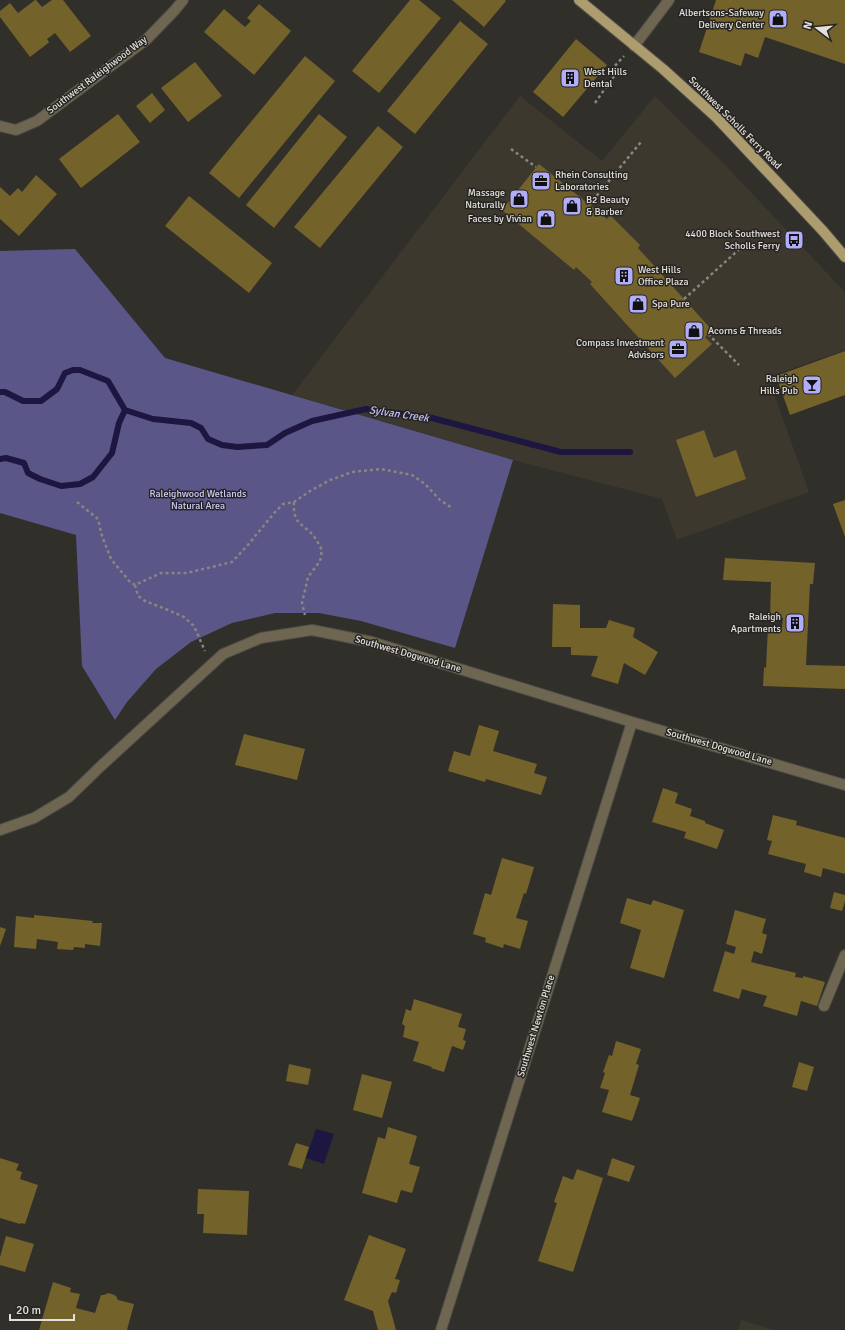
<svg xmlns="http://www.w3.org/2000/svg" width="845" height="1330" font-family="Signika,sans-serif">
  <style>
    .built { fill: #3c382e }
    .forest { fill: #5a5687 }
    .water { fill: #1d1640 }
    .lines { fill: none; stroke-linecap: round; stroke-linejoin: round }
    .stream { stroke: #1d1640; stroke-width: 6 }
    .building { fill: #74622b }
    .minor-casing { stroke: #4d4b47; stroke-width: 12 }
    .major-casing { stroke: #4d4b47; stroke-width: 12 }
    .path { stroke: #888682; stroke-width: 2.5; stroke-dasharray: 3 3; stroke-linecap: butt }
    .minor { stroke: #6e6650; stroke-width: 10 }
    .major { stroke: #ac9c6e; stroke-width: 10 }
    .labels { text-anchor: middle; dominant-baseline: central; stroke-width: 3; stroke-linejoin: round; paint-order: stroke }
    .poi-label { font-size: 10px; fill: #e1e0dd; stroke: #272521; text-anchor: end }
    .street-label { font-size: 10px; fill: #e1e0dd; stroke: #272521 }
    .park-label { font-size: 10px; fill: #cecbfa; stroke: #272521 }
    .water-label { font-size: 11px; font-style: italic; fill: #c0bdfa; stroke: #272521 }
  </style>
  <rect width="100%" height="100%" fill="#312f2a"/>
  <!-- built -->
  <path class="built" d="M520,96L602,161L655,96L728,168L845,292V350L768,377L809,492L677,540L662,499L513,460L292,395Z
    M741,1320L774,1330H738Z"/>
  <!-- forest -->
  <path class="forest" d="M75,249L165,358L513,460L455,648L361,621L319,613H275L232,623L191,642L156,669L127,702L115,720L82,666L76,535L0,513V251Z"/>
  <!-- water -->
  <path class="water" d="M316,1129L334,1134L324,1164L306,1158Z"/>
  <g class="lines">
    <!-- stream -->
    <path class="stream" d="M0,392H5L23,401H41L57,389L65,373L73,370H80L108,381L125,410L153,419L191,423L201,428L208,439L222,445L237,447L267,445L285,433L312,421L366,409L432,418L561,452H630
      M0,459L6,458L24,463L28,473L40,479L61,486L80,484L93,477L112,453L119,423L125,410"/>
  </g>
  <!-- building -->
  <path class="building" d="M35,0H36L42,7L52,0H63L91,36L70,52L55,33L47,39L49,42L47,44L30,57L0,17V11L10,3L18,13Z
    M410,0H419L441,18L379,93L352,71Z
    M452,0H505L506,1L484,27Z
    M716,0H845V64L765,37L758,58L745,53L741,66L699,52Z
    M259,4L291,31L254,75L204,32L224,9L245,27L251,21L247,18Z
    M460,21L488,44L415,134L387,111Z
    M576,39L607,65L563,117L533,92Z
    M305,56L335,81L239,198L209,173Z
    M195,62L222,96L188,122L161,88Z
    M152,93L165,110L150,123L136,106Z
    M118,114L140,142L81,188L59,159Z
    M319,114L347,137L274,228L246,205Z
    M378,126L403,147L320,248L294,227Z
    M539,164L607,219L610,215L640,245L638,248L712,330L705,337L712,344L675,378L590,284L592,282L576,267L574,270L502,210Z
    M36,175L57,194L19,236L0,219V187L10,196L18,188L22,192Z
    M189,196L272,263L249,293L165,226Z
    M845,351V395L790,415L776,376Z
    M704,430L714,458L736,450L746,479L696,497L676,440Z
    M845,500V537L833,504Z
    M725,558L815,563L813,584H810L806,665L845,666V689L763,686L764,667L766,668L768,627L782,628L783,618L770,617L771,582L723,580Z
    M553,604L580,605V628H606L609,620L635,628L633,637L658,652L645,675L624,663L618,684L591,676L598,656L571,655V647H552Z
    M479,725L499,731L493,751L537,764L534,773L547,777L541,795L486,779L485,782L448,771L454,751L470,756Z
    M244,734L305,749L297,780L235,765Z
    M663,788L678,793L675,803L692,809L690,816L705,821V823L724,830L717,849L684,838L686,832L652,822Z
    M773,815L797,821L796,825L845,838V874L823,868L821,877L804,872L806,864L768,854L772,841L767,840Z
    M502,858L534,867L526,894L524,893L516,918L528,921L520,949L504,944L503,948L485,942L486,938L473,934L485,893L491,895Z
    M834,892L845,895V901L842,911L830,908Z
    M627,898L651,905L653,900L684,910L664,978L630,968L641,930L620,923Z
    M735,910L766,919L762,933L767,935L762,954L754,951L751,962L796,973L795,977L803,978V976L825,982L817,1006L801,1001L797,1016L763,1006L767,996L742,989L739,999L713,991L725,951L734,954L736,947L726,944Z
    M34,915L93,921L92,923H102L100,946L85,944V948L74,947L73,950L57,949L58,942L37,939L36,949L14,947L16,916L34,918Z
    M0,927L6,929L0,946Z
    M414,999L462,1014L458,1027L466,1029L463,1040L466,1041L463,1050L452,1046L444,1072L431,1068L432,1067L413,1061L419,1042L403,1037L405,1026L402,1024L406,1009L411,1011Z
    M616,1041L641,1049L636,1064L639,1065L630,1095L640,1098L632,1121L602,1112L609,1090L600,1088L605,1073L603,1072L609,1055L612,1056Z
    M799,1062L814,1067L807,1091L792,1087Z
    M289,1064L311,1069L308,1085L286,1081Z
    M362,1074L392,1082L382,1118L353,1110Z
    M388,1127L417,1136L409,1164L420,1167L412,1193L401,1190L397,1203L362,1193L378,1137L385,1139Z
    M296,1143L309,1147L302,1169L288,1165Z
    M0,1158L19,1164L16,1170L22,1172L20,1179L38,1185L25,1224L21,1223L20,1224L0,1218Z
    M612,1158L635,1166L629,1182L607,1175Z
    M577,1169L603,1178L573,1272L538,1261L557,1203L554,1202L563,1176L573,1180Z
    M198,1189L249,1191L247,1235L203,1233L204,1214H197Z
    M369,1235L406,1249L395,1279L400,1280L396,1293L392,1292L388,1301L396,1330H378L373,1311L344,1300Z
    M6,1236L34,1244L25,1272L0,1265V1257Z
    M53,1282L71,1288L70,1292L80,1294L76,1308L95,1313L101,1295H104L108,1293L112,1294L116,1296L118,1300L134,1304L127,1330H39Z"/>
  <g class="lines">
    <!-- minor casing -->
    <g class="minor-casing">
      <path id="minor" d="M634,46L669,0
        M0,126L16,130L37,121L146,40L175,10L183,0
        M0,830L34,818L69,797L101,766L223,654L261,638L312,630L372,642L632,722L845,785
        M824,1006L845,955
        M441,1330L632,722"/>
    </g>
    <!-- major casing -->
    <g class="major-casing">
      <path id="major" d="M579,0L663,69L716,117L823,231L845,257"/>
    </g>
    <!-- path -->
    <path class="path" d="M595,103L611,80L618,72L613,68L624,56
      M511,149L536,167
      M589,205L641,142
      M684,299L743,246
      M708,334L739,365
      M77,502L98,519L102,536L111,559L130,582L135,585L161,573H187L232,562L247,546L275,512L283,504L294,502L310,491L330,480L352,472L381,469L412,475L425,484L440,500L452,508
      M294,502C293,523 300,522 312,534C316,538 319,545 322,550L320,561L308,577L302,603L305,615
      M135,585L138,596L145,601L168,610L184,617L194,626L205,651"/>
    <!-- minor -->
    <use href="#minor" class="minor"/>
    <!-- major -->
    <use href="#major" class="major"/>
  </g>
  <!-- icons -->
  <defs>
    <g id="shop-square" transform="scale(1)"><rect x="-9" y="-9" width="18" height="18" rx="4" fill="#b2adf9" stroke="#272521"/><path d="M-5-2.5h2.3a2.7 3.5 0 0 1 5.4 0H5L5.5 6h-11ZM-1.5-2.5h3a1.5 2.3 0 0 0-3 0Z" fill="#111"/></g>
    <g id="building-square" transform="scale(1)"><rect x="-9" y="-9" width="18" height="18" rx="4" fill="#b2adf9" stroke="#272521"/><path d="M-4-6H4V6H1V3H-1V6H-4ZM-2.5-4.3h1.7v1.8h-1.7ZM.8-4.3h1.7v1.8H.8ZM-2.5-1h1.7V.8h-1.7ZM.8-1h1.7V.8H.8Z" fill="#111"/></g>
    <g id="office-square" transform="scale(1)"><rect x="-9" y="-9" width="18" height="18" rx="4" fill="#b2adf9" stroke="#272521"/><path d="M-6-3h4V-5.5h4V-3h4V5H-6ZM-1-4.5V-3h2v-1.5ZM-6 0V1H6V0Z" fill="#111"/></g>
    <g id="bus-square" transform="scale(1)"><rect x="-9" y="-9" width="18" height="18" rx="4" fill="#b2adf9" stroke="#272521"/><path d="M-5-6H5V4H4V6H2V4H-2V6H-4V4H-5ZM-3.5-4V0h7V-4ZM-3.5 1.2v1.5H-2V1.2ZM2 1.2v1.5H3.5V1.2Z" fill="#111"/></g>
    <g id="bar-square" transform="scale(1)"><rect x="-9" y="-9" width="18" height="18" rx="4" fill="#b2adf9" stroke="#272521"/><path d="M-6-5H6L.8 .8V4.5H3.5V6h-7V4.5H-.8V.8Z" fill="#111"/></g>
  </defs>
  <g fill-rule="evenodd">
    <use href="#shop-square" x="778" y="19"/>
    <use href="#building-square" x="570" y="78"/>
    <use href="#office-square" x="541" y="181"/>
    <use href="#shop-square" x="519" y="199"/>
    <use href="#shop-square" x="572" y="206"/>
    <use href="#shop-square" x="546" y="219"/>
    <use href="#bus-square" x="794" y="240"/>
    <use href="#building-square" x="624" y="276"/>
    <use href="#shop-square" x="638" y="304"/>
    <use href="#shop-square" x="694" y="331"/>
    <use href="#office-square" x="678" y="349"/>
    <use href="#bar-square" x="812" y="385"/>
    <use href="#building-square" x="795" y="623"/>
  </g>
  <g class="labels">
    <!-- poi labels -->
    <g class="poi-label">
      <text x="764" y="13">Albertsons-Safeway<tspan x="764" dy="12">Delivery Center</tspan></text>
      <text x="584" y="72" text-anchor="start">West Hills<tspan x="584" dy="12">Dental</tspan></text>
      <text x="555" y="175" text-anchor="start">Rhein Consulting<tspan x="555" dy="12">Laboratories</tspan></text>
      <text x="505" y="193">Massage<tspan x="505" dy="12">Naturally</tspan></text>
      <text x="586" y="200" text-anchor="start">B2 Beauty<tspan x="586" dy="12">&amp; Barber</tspan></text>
      <text x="532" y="219">Faces by Vivian</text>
      <text x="780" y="234">4400 Block Southwest<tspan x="780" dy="12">Scholls Ferry</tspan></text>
      <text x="638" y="270" text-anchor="start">West Hills<tspan x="638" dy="12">Office Plaza</tspan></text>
      <text x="652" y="304" text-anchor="start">Spa Pure</text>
      <text x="708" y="331" text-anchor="start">Acorns &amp; Threads</text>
      <text x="664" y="343">Compass Investment<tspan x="664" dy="12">Advisors</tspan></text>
      <text x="798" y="379">Raleigh<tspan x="798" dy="12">Hills Pub</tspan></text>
      <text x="781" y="617">Raleigh<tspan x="781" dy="12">Apartments</tspan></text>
    </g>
    <!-- street labels -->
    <g class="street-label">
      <text transform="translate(97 75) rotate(-37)">Southwest Raleighwood Way</text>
      <text transform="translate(735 123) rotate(45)">Southwest Scholls Ferry Road</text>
      <text transform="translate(408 654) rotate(16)">Southwest Dogwood Lane</text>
      <text transform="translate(719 747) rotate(16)">Southwest Dogwood Lane</text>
      <text transform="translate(536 1026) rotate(-73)">Southwest Newton Place</text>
    </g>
    <!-- park labels -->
    <g class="park-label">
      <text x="198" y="494">Raleighwood Wetlands<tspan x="198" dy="12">Natural Area</tspan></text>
    </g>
    <!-- water labels -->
    <g class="water-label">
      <text transform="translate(399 414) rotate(8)">Sylvan Creek</text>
    </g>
  </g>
  <!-- north arrow -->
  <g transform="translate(817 28) rotate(286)" stroke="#272521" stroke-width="3" paint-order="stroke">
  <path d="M0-3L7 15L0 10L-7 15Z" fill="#e1e0dd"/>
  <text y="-6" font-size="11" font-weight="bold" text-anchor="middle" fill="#e1e0dd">N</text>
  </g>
  <!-- scale -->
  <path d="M10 1314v6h64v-6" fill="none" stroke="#e1e0dd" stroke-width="2"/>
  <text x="16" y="1314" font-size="12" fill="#e1e0dd" stroke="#272521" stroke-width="3" paint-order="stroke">20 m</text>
</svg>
